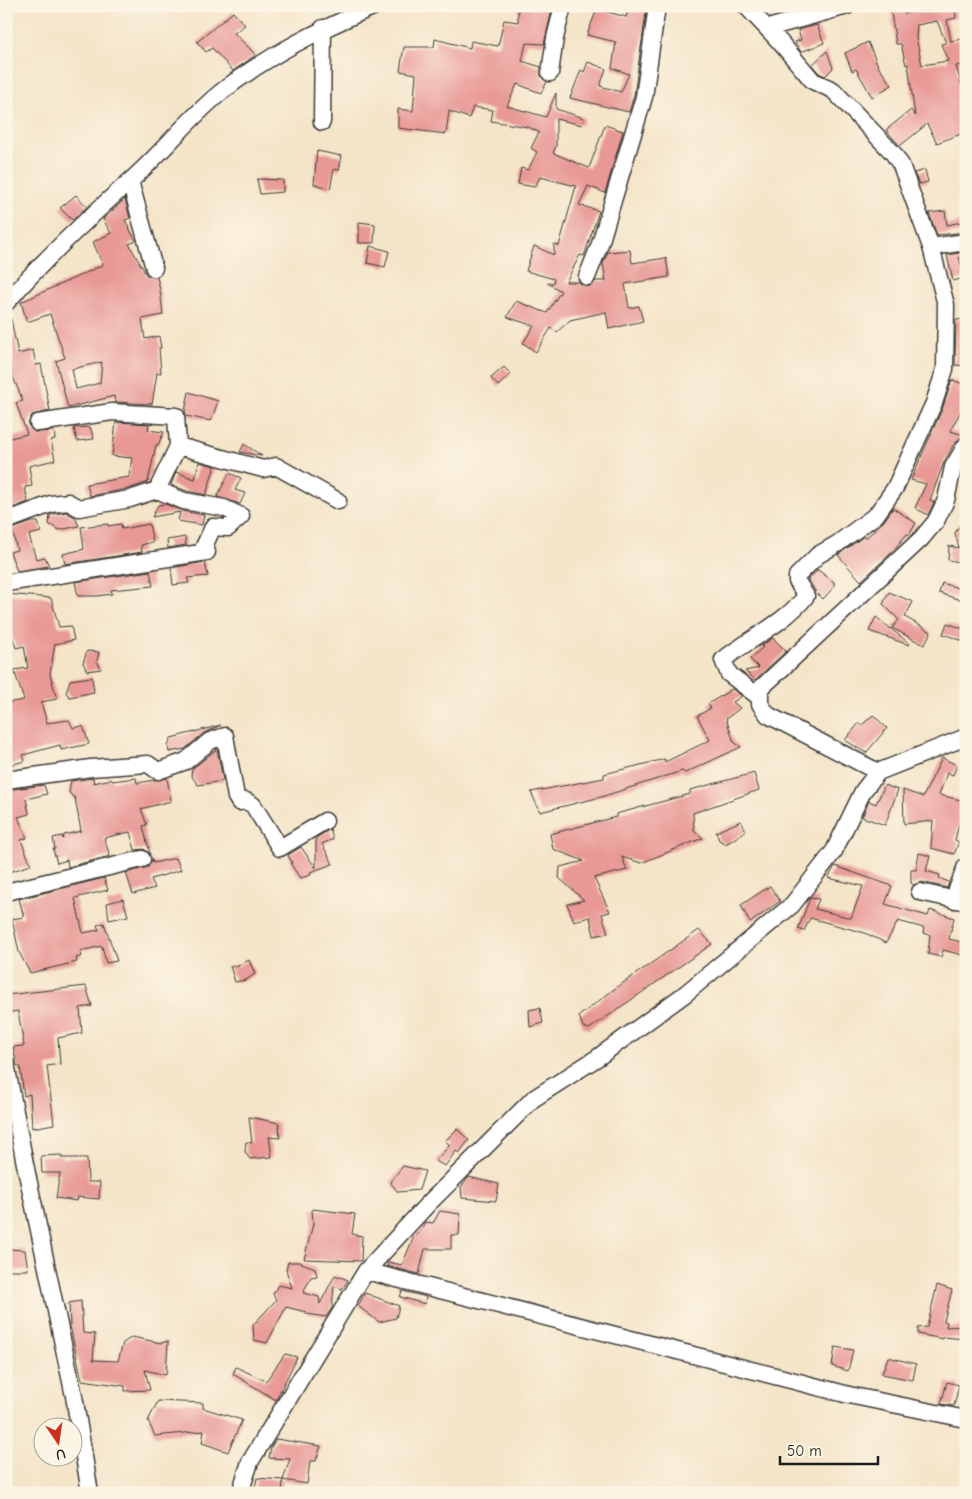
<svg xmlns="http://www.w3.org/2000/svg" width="972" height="1499" font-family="'Comic Neue',sans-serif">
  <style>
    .building { fill: #e89895; fill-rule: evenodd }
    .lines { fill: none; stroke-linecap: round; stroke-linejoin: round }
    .minor-casing { stroke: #3c3a36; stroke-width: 19 }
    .minor { stroke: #fff; stroke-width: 16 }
  </style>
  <rect width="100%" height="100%" fill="#fcf5e5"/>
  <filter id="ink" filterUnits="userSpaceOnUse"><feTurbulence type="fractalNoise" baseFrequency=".02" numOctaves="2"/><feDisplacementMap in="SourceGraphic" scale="10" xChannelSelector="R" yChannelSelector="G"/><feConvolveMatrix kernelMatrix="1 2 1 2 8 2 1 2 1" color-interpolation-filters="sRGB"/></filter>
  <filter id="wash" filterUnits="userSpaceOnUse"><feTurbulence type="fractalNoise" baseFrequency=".0096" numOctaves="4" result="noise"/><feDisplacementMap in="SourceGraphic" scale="20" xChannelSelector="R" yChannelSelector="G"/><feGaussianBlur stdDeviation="1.12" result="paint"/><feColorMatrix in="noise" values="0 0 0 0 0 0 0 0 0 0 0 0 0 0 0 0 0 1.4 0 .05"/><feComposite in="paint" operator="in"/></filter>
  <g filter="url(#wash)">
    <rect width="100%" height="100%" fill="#f4e4c8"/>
    <g id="blocks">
      <!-- building -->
      <path class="building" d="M518,6H553L544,44L526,43L522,61L541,67V76L547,82L541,93L517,84L507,106L546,117L556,93V109L584,118L582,125L556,119V146L553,153L589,168L605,125L623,131L605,193L588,186L579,205L599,211L584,256L580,255L566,282H578L588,287L596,281H606L603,263L608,252L630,250L632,263L666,258L669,277L625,284L629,308L639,306L643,321L609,329L606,312L570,320L557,332L551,328L536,352L523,343L534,326L507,317L516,301L547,313L561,291L547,283H553L554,279L526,271L534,246L554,255V244L559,246L576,186L540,177L535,187L518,184L521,168L528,170L537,152L531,148L539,132L528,127L491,121L493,110L473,107L469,118L449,111L446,134L398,128V109L413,111L416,74L400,71L404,47H434L435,39L470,48L471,41L498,46L504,20L518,22Z
        M630,6H647L634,95L629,112L570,98L581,70L584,72L588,62L606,69L600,86L621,92L629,74L612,68L616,42L587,35L597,9L626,17Z
        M890,6H902L904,14L933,6H955L956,18L947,20L951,41L962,39L966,55V64L956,66L966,99V132L937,143L927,124L900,146L886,130L911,110L915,116L908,64L906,65L901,44H896ZM937,21L946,43L941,44L948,61L922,65L916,37L917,25Z
        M233,12L245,25L234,33L256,55L233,71L212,48L206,52L197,42Z
        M817,25L824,43L801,52L795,42L801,40L798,30Z
        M868,42L879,68L892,85L872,97L856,69L852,71L845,53Z
        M827,51L833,68L825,76L819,73L812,65Z
        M317,151L342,156L339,170L334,169L330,189L314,184Z
        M925,170L928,182L919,184L914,173Z
        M257,179L283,180V192L260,194Z
        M76,195L87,207L72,220L60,208Z
        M125,199L130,218L125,220L136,241L129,244L147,276L157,277L160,290L163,315L142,319L145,339L159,336L161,348H159L161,373H157L152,404L115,402L114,396L68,408L56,361L65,358L50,314L27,322L21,302L103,265L93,242L111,233L103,219ZM102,362L100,383L76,389L72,369Z
        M945,211L947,225L966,221V232L937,235L929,213Z
        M359,222L375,224L374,243H359Z
        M370,246L389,251L385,267L367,263Z
        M965,252V256L959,257L965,278L953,281L947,255Z
        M11,319L18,354L33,350L36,365L41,364L50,411L32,415L28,425L35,432L54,431L55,439L51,440L55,460L29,466L32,486L25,487L28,502L12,508L9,491L6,492V439L27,434L16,403L23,401L13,377L6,348V320Z
        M966,319V366L955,365L956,320Z
        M504,367L511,374L498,386L491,378Z
        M952,380L966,385V402L950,431L964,435L954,444L944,462L930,500L934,502L928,515L915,508L926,484L911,480L943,407Z
        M189,392L218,401L211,421L186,416L185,411Z
        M116,422L149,424L148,430L164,432L158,445H156L148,482L128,489L90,496L87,484L129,477L132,458L112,456Z
        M90,427L94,439L77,441L74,428Z
        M244,444L262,456L240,452Z
        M199,462L215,466L206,495L187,491L171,485L176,472L195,479Z
        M229,473L241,478L235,490L245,493L240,504L217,497Z
        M165,504L182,511L204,515L202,525L178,521L180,512L152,517L158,505Z
        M893,508L916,523L909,535L907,534L891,553L861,581L838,555L864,536L866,538L884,521Z
        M66,512L75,517L79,526L59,530L49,524L50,515Z
        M966,515V563L948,560L949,546L959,548L955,533Z
        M32,522H38L41,532L29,535L36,559L45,557L49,566L17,571L10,552L17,550L12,529Z
        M108,524V526L121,524L122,529L149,524L153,542L141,545L142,552L65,564L63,554L84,549L81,527Z
        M185,537L186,545L168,548L167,540Z
        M205,562L208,576L187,578L189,583L173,585L171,568Z
        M818,570L834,582V587L823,599L815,591L808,579Z
        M150,571L153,586L111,590L112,594L97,596H78L75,582Z
        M942,583L964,590L961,600L939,593Z
        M889,592L913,602L905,617L931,632L924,645L892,628L899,620L883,604Z
        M6,594L51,598L59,627L71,626L74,640L55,644L50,674L57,699L41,702L47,723L69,720L73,728L83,726L89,744L61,750L60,745L23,755L25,761L6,766V703L24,700L14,670L28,668L24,646L16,648L10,630L6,631Z
        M876,617L910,644L909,645L869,631Z
        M947,623L966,630V642L943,634Z
        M773,638L786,651L755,680L745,671L759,668L750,659L763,647L761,646Z
        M87,651L99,652L97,661L101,669L87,671L83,663Z
        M92,677L94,692L70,697L66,693L70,680Z
        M732,689L742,696L733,702L740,708L726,719L734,742L741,747L685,773L682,771L601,797L540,812L531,792L604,778V774L665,759V762L710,740L697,716L711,708L708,704Z
        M873,715L887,728L866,753L845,740L859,723L862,725Z
        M221,725L204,733L185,749L169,752L168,745L171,738Z
        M217,749L223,781L198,785L191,775L192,769Z
        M942,758L957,765L953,775L947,773L939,795L965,801L955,840L959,842L954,854L931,848L933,821L904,824L903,790L923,797Z
        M754,773L759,790L693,813L694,830L703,838L641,863L622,857L627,870L594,878L610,912L602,914L608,933L594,936L590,917L574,921L567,904L584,900L559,878L560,867L584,861L553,849L550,834L616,817V814L690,794V790Z
        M93,778L94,783L111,779L112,781L136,778L137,783L167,778L171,801L141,809L147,825L143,826L150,854L144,849L135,850L130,832L104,838L110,856L68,867L67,860L57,863L53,849H55L53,838L62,836L63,839L64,835L81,831L75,798L69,793L71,781Z
        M44,785L47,794L26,799L29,814L18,817L27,838L21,840L31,865L6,873V790Z
        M885,785L898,790L885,825L862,817L869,801L876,804Z
        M741,821L746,831L726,844L719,840L716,832Z
        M330,829L333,839L322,844L333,864L310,872L311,875L300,878L290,863H292L288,855L301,847L316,868V838Z
        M919,853L930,856L926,871L940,875L939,878L949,882L947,888L922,882L913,885L911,883V870H916Z
        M176,858L181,870L151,879L155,888L133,894L126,873L148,867L152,859L153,863Z
        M835,866L892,886L885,904L928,916L930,910L954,918L949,939L966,943V956L943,950L941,957L928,954L930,935L923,933L924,928L898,921L886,943L865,933L810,918L804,931L798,929L810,898L819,899L815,909L851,918L863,886L828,878Z
        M104,878L108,890L75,898L83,933L99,930L97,925L104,923L117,961L106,963L102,946L80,951L82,956L76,958L77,962L30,973L19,952L12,919L24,917L19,899Z
        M770,886L780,901L750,923L741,905Z
        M123,899L128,916L109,920L107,903Z
        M699,930L712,944L589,1029L583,1027L579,1016L613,990Z
        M249,960L255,974L246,980L235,982L230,966H238Z
        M86,986L92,1006L80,1008L82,1033L58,1038L60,1064L47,1066L54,1124L32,1128L30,1094L24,1096L20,1066H17L13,1047L24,1046L18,1011L6,1013V995Z
        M540,1008L543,1023L530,1027L529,1010Z
        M249,1117L279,1123L280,1138L269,1137L272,1157L250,1159L245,1152L246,1142L252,1143Z
        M457,1129L469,1140L459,1153L456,1151L445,1166L435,1161L450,1145L445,1141Z
        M62,1155L61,1158H87L88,1182H100L99,1199L78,1197L77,1201L56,1198L60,1173H42L41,1156Z
        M403,1166L425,1171L419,1190L398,1192L390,1182Z
        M469,1177L499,1184L496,1201L462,1198L461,1187Z
        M312,1209L355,1214L352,1234L362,1236L361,1261L304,1259L313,1224Z
        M440,1211L460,1214L459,1235H451V1249H425L419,1274L387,1266L388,1262L402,1265L414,1236L420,1232L425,1222L433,1223Z
        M6,1249L25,1250L28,1270H6Z
        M288,1262H299L315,1268L317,1276L311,1277L303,1293L319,1297L320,1304L335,1275L348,1280L342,1289L334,1286L332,1308L326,1317L307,1314L306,1312L286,1307L267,1343L254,1340L253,1325L276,1300L273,1294L278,1285L292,1288L286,1270Z
        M937,1285L952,1290L944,1321L947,1322L946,1327L966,1326V1339L943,1337V1339L918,1334V1328L927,1327Z
        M402,1291L426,1297L425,1304L400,1297Z
        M365,1293L399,1306L396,1318L379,1322L358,1306Z
        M81,1301L83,1333L95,1334L93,1360L118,1361L123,1343L132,1337L161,1343L168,1341L166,1375L145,1370L150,1390L125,1391V1386L82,1380L70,1326L69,1303Z
        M835,1347L853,1350L848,1371L832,1366Z
        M285,1354L297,1357L276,1400L233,1374L236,1367L266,1381Z
        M888,1357L916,1364L913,1380L882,1374Z
        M947,1382L959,1385L954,1406L941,1404Z
        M158,1401L203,1403V1408L242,1420L228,1452L202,1443L204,1431L155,1436L148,1421Z
        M276,1439L321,1446L316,1461H310L307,1484L283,1480L290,1459L269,1458L271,1447Z
        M257,1478L283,1480L282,1493H254Z"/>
    </g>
  </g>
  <g filter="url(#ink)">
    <use href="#blocks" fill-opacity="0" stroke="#3c3a36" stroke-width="1"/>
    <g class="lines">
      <!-- minor casing -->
      <g class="minor-casing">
        <path id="minor" d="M746,6L780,42L813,81L833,90L893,153L901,165L931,247L946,305L945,369L934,403L895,488L876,515L837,544L818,555L797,576V581L806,596C784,624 750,638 723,660L729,674L759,697
          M768,28L847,6
          M550,73L555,38L563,6
          M322,122L323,28
          M130,181L154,268
          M931,247L966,242
          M587,277L600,244L644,97L657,6
          M6,303C44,259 87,219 130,181C162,153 188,119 220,93C266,56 321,29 375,6
          M38,423L112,412L176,416L178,446
          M157,490L178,446L263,469L276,466L338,501
          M6,521L51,504L68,502L79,508L130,499L157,490L184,501L224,508L241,516L228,528L213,527L201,553
          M6,583L207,552
          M878,772L768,715L760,704V689L921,539L936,521L946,500L953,467L966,445
          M6,780L91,768L148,764L158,771L186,761L210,741L225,736L236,797L239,802L246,801L253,805L280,848L325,821
          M6,892L142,859
          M920,892L966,902
          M953,900L966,866
          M6,1064L25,1164L74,1396L90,1493
          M366,1271L849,1395L966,1419
          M240,1493L250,1462L366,1271L427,1205L533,1099L597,1058L685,994L792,905L834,851L863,791L878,772L966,737"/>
      </g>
      <!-- minor -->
      <use href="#minor" class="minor"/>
    </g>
  </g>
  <!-- margin -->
  <rect width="972" height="1499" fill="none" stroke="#fcf5e5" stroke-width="25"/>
  <!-- north arrow -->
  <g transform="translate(58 1442) rotate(167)"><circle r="24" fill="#fcf5e5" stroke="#a29e95"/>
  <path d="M0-4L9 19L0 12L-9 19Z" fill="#c8321e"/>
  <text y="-8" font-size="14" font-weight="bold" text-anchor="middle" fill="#1c1c1c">U</text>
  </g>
  <!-- scale -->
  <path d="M780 1456v8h98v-8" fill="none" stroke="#1c1c1c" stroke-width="2.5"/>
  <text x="787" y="1456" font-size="15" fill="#1c1c1c" stroke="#fcf5e5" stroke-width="4" paint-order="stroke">50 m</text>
</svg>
